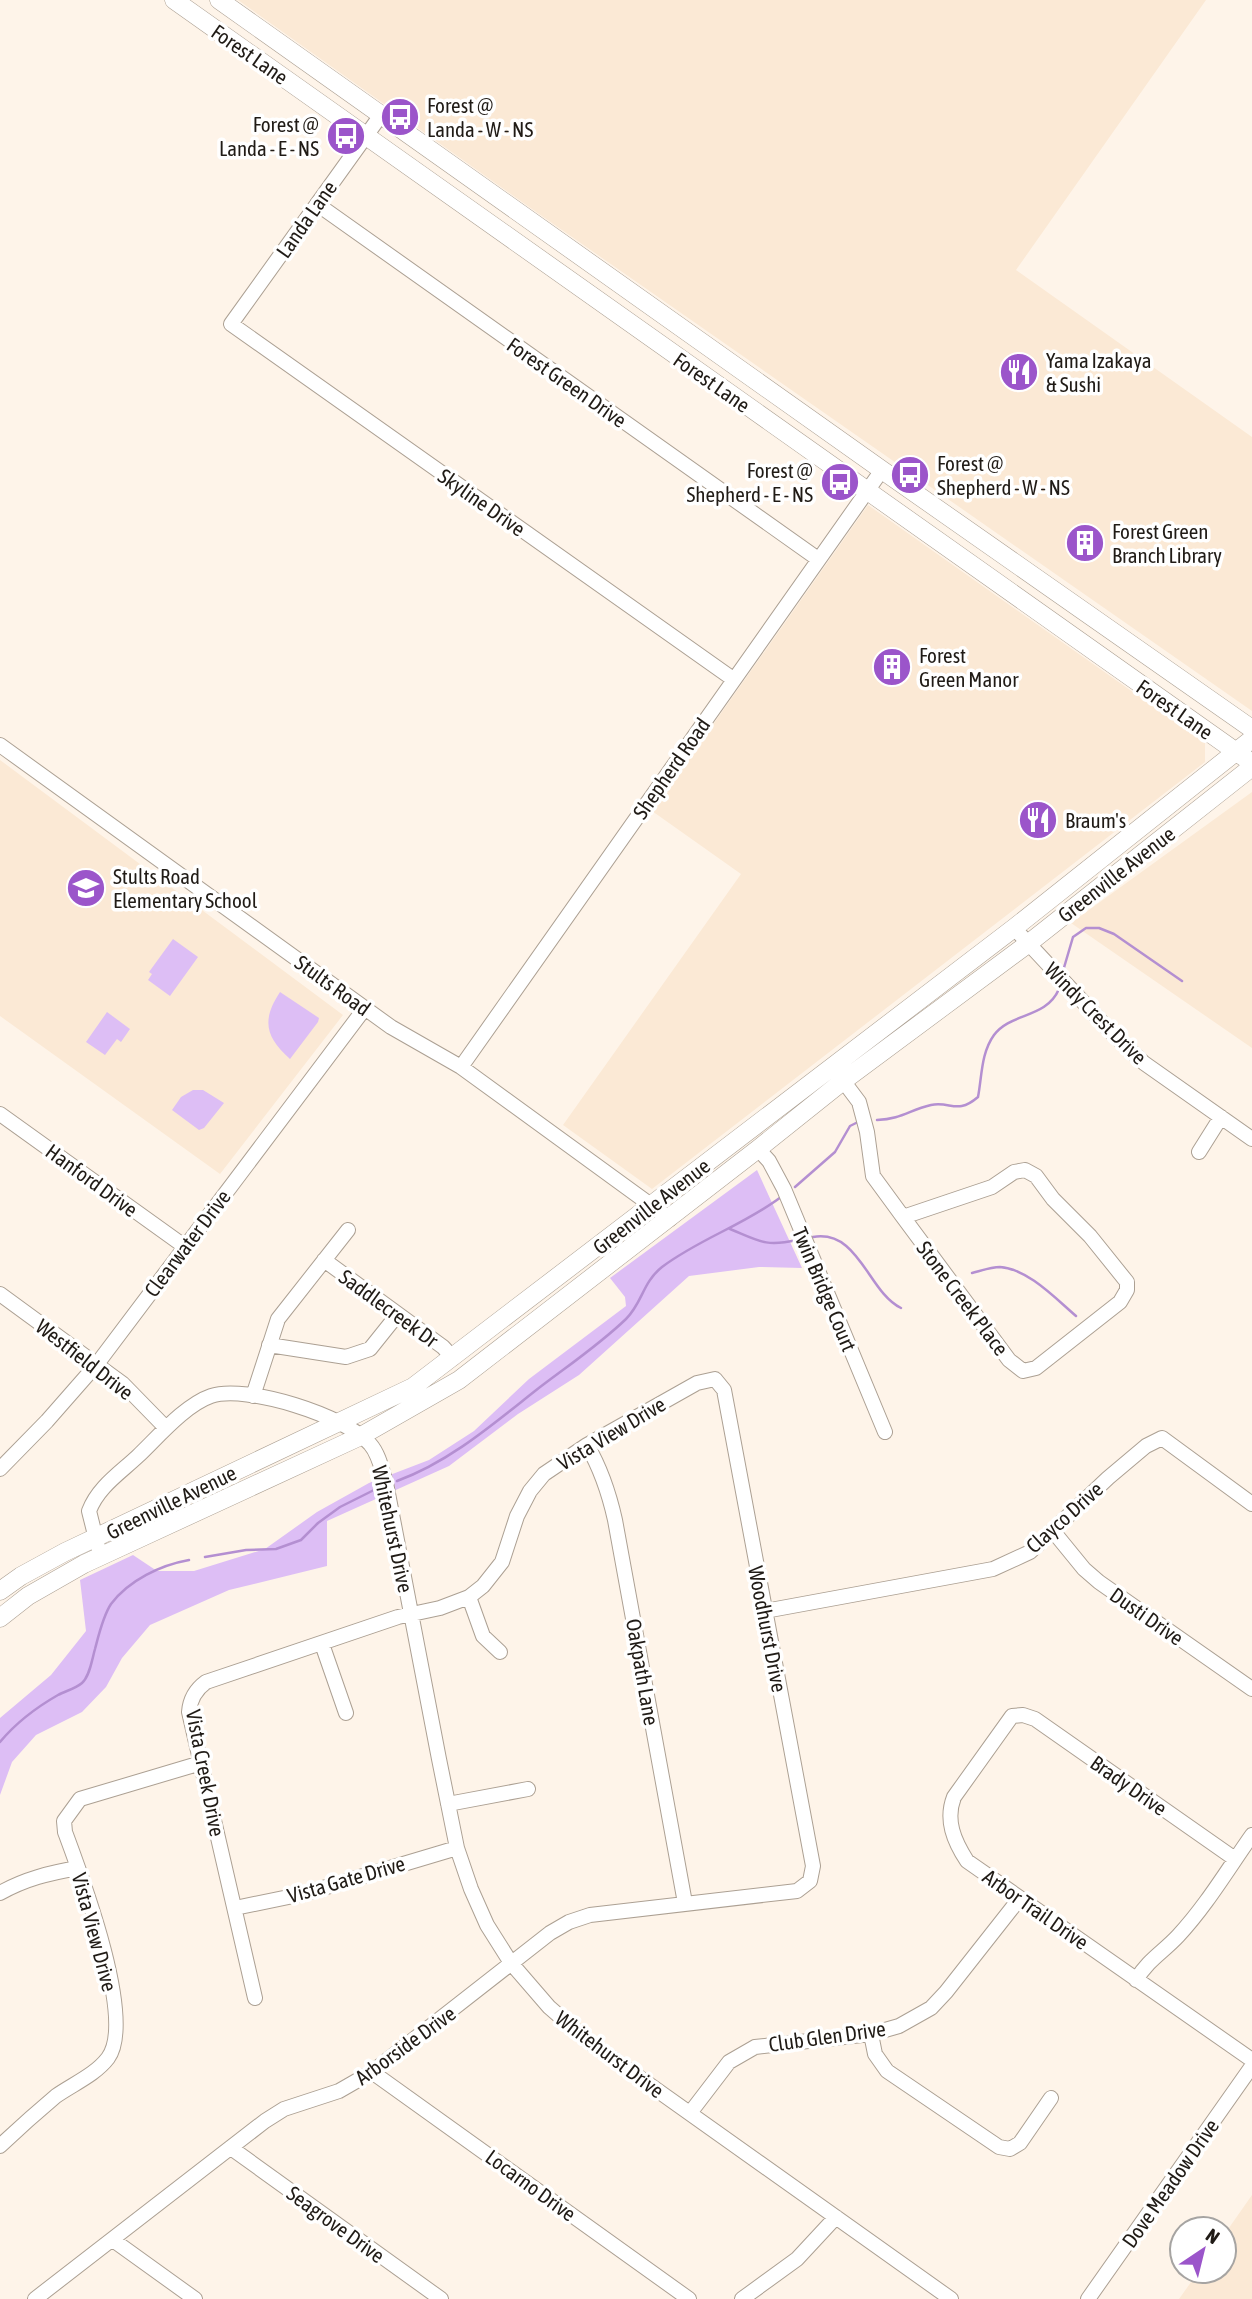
<svg xmlns="http://www.w3.org/2000/svg" width="1252" height="2299" font-family="'Asap Condensed',sans-serif">
  <style>
    .built { fill: #fbe9d5 }
    .green { fill: #ddbef5 }
    .lines { fill: none; stroke-linecap: round; stroke-linejoin: round }
    .stream { stroke: #b48fd1; stroke-width: 2.5 }
    .minor-casing { stroke: #aca093; stroke-width: 16 }
    .major-casing { stroke: #aca093; stroke-width: 19 }
    .minor { stroke: #fff; stroke-width: 14 }
    .major { stroke: #fff; stroke-width: 18 }
    .labels { text-anchor: middle; dominant-baseline: central; stroke-width: 7; stroke-linejoin: round; paint-order: stroke }
    .street-label { font-size: 21px; fill: #201b16; stroke: #fff }
    .poi-label { font-size: 21px; fill: #201b16; stroke: #fff; text-anchor: start }
  </style>
  <rect width="100%" height="100%" fill="#fef4e9"/>
  <!-- built -->
  <path class="built" d="M238,0H1206L1016,270L1252,437V711L539,214Z
    M868,505L1205,743V762L652,1189L563,1125L741,874L652,811Z
    M0,760L343,1015L220,1174L0,1016Z
    M1252,792V1048L1071,923Z
    M1252,2195V2299H1179L1199,2271H1224V2235Z"/>
  <!-- green -->
  <path class="green" d="M173,939L198,957L170,996L148,980L152,974L149,972Z
    M280,992L319,1018L318,1022L290,1059C266,1037 261,1021 280,992Z
    M107,1012L130,1029L121,1042L117,1039L105,1055L86,1042Z
    M193,1090H203L224,1103L204,1128L199,1130L172,1110L181,1097Z
    M757,1170L802,1268L759,1267L689,1276L579,1375L518,1414L449,1466L327,1521V1566L229,1590L150,1625L122,1658L106,1687L82,1712L36,1735L12,1762L0,1795V1718L51,1675L86,1631L80,1580L133,1555L157,1571H194L265,1549L317,1512L369,1483L429,1460L474,1431L529,1379L626,1306L625,1297L610,1278Z"/>
  <g class="lines">
    <!-- stream -->
    <path class="stream" d="M1063,971L1073,937L1086,928H1099L1114,934L1182,981
      M877,1120C902,1119 909,1110 931,1105C951,1101 957,1115 978,1097C982,1076 981,1053 994,1035C1011,1012 1046,1019 1059,989
      M795,1187L835,1152L850,1126L860,1121
      M730,1229C759,1241 765,1247 797,1240
      M813,1237C859,1229 868,1292 901,1308
      M972,1273C980,1271 991,1267 1000,1267C1028,1269 1055,1298 1076,1316
      M397,1481C449,1462 492,1425 535,1391C566,1367 598,1346 626,1319C643,1302 642,1283 662,1267C699,1239 744,1225 781,1197
      M205,1557L246,1550L276,1549L301,1540L318,1523L340,1507L380,1487
      M0,1742C15,1724 37,1707 58,1695C65,1691 75,1689 82,1683C90,1676 92,1659 95,1649C99,1634 103,1616 111,1604C129,1580 161,1565 189,1560"/>
    <!-- minor casing -->
    <g class="minor-casing">
      <path id="minor" d="M381,115L231,324L733,679
        M317,204L818,559
        M0,745L391,1027L461,1067L670,1219
        M1014,928L1113,1034L1144,1063L1252,1139
        M461,1067L882,470
        M838,1074L859,1102L867,1132L873,1176L903,1217
        M0,1114L184,1246
        M758,1149L769,1161L784,1189L885,1432
        M1199,1152L1221,1117
        M1025,1170L1036,1176L1053,1199L1090,1236L1127,1282V1290L1120,1302L1036,1368L1023,1371L1009,1360L903,1217L992,1187L1014,1172Z
        M324,1260L443,1347L453,1358
        M0,1294L123,1384L166,1428
        M269,1345L346,1357L370,1349L398,1314
        M253,1396L278,1319L348,1230
        M587,1445C601,1469 609,1493 615,1520L685,1903
        M0,1469L47,1421L97,1364L365,1008
        M1053,1531L1084,1569L1099,1582L1252,1689
        M98,1547L89,1511C98,1487 120,1473 138,1456C158,1437 185,1405 211,1396C246,1384 346,1416 370,1444C379,1454 382,1470 386,1483L439,1759L457,1848L471,1889L487,1925L511,1963L549,2007L588,2041L951,2299
        M469,1597L483,1636L500,1652
        M765,1611L993,1569L1030,1552L1108,1478L1146,1446L1162,1438L1252,1504
        M322,1644L346,1713
        M448,1804L528,1789
        M1235,1859L1035,1719L1023,1715L1012,1716L954,1797C945,1820 954,1841 967,1861L1252,2060
        M0,1893C25,1879 49,1873 78,1868
        M235,1908L303,1894L457,1848
        M1136,1980C1149,1959 1162,1953 1178,1936C1206,1906 1228,1869 1252,1835
        M871,2034L875,2054L887,2071L999,2147L1010,2149L1020,2143L1051,2098
        M372,2072L689,2299
        M690,2113L729,2062L755,2047L871,2034L899,2026L931,2008L946,1992L1020,1898
        M0,2146C18,2129 37,2112 56,2096C73,2084 95,2075 108,2058C136,2020 81,1875 65,1832L64,1821L80,1799L201,1763
        M231,2148L441,2299
        M113,2240L195,2299
        M35,2299L265,2121L284,2109L339,2091L372,2072L550,1933L569,1922L590,1915L797,1891L810,1881L813,1866L724,1390L715,1379L697,1383L587,1445L544,1474L530,1491L517,1516L502,1562L483,1586L469,1597L440,1608L398,1617L206,1682C195,1690 190,1699 189,1712L255,1998
        M742,2299L797,2259L836,2217
        M1088,2299L1252,2066"/>
    </g>
    <!-- major casing -->
    <g class="major-casing">
      <path id="major" d="M174,0L1245,758
        M219,0L882,470L1252,729
        M0,1591L21,1576L65,1552L413,1387L1014,928L1252,739
        M0,1618L28,1596L84,1564L361,1436L459,1380L758,1149L843,1081L1029,943L1252,767"/>
    </g>
    <!-- minor -->
    <use href="#minor" class="minor"/>
    <!-- major -->
    <use href="#major" class="major"/>
  </g>
  <!-- icons -->
  <defs>
    <g id="bus-disc" transform="scale(2.0125)"><circle r="9.5" fill="#9b55ca" stroke="#fff"/><path d="M-5-6H5V4H4V6H2V4H-2V6H-4V4H-5ZM-3.5-4V0h7V-4ZM-3.5 1.2v1.5H-2V1.2ZM2 1.2v1.5H3.5V1.2Z" fill="#fff"/></g>
    <g id="restaurant-disc" transform="scale(2.0125)"><circle r="9.5" fill="#9b55ca" stroke="#fff"/><path d="M-5-6h1v4h1v-4h1v4h1v-4h1v5L-1.5 .5V6h-2V.5L-5-1ZM5-6V6H3V1.5H1.5Q1.5-4 5-6Z" fill="#fff"/></g>
    <g id="building-disc" transform="scale(2.0125)"><circle r="9.5" fill="#9b55ca" stroke="#fff"/><path d="M-4-6H4V6H1V3H-1V6H-4ZM-2.5-4.3h1.7v1.8h-1.7ZM.8-4.3h1.7v1.8H.8ZM-2.5-1h1.7V.8h-1.7ZM.8-1h1.7V.8H.8Z" fill="#fff"/></g>
    <g id="school-disc" transform="scale(2.0125)"><circle r="9.5" fill="#9b55ca" stroke="#fff"/><path d="M0-5L7-2L0 1L-7-2ZM-4 1L0 2.5L4 1V4Q0 6-4 4Z" fill="#fff"/></g>
  </defs>
  <g fill-rule="evenodd">
    <use href="#bus-disc" x="400" y="117"/>
    <use href="#bus-disc" x="346" y="136"/>
    <use href="#restaurant-disc" x="1019" y="372"/>
    <use href="#bus-disc" x="910" y="475"/>
    <use href="#bus-disc" x="840" y="482"/>
    <use href="#building-disc" x="1085" y="543"/>
    <use href="#building-disc" x="892" y="667"/>
    <use href="#restaurant-disc" x="1038" y="820"/>
    <use href="#school-disc" x="86" y="888"/>
  </g>
  <g class="labels">
    <!-- street labels -->
    <g class="street-label">
      <text transform="translate(250 54) rotate(35)">Forest Lane</text>
      <text transform="translate(306 219) rotate(-55)">Landa Lane</text>
      <text transform="translate(567 382) rotate(35)">Forest Green Drive</text>
      <text transform="translate(712 382) rotate(35)">Forest Lane</text>
      <text transform="translate(482 502) rotate(35)">Skyline Drive</text>
      <text transform="translate(1175 709) rotate(35)">Forest Lane</text>
      <text transform="translate(671 768) rotate(-55)">Shepherd Road</text>
      <text transform="translate(1116 874) rotate(-38)">Greenville Avenue</text>
      <text transform="translate(333 985) rotate(36)">Stults Road</text>
      <text transform="translate(1096 1013) rotate(45)">Windy Crest Drive</text>
      <text transform="translate(92 1180) rotate(36)">Hanford Drive</text>
      <text transform="translate(651 1206) rotate(-38)">Greenville Avenue</text>
      <text transform="translate(187 1243) rotate(-53)">Clearwater Drive</text>
      <text transform="translate(825 1289) rotate(67)">Twin Bridge Court</text>
      <text transform="translate(963 1298) rotate(53)">Stone Creek Place</text>
      <text transform="translate(389 1308) rotate(36)">Saddlecreek Dr</text>
      <text transform="translate(85 1359) rotate(38)">Westfield Drive</text>
      <text transform="translate(611 1433) rotate(-31)">Vista View Drive</text>
      <text transform="translate(171 1502) rotate(-26)">Greenville Avenue</text>
      <text transform="translate(1064 1517) rotate(-42)">Clayco Drive</text>
      <text transform="translate(393 1529) rotate(78)">Whitehurst Drive</text>
      <text transform="translate(1147 1616) rotate(35)">Dusti Drive</text>
      <text transform="translate(768 1629) rotate(79)">Woodhurst Drive</text>
      <text transform="translate(643 1672) rotate(80)">Oakpath Lane</text>
      <text transform="translate(206 1773) rotate(79)">Vista Creek Drive</text>
      <text transform="translate(1129 1785) rotate(35)">Brady Drive</text>
      <text transform="translate(346 1879) rotate(-16)">Vista Gate Drive</text>
      <text transform="translate(1036 1909) rotate(35)">Arbor Trail Drive</text>
      <text transform="translate(95 1932) rotate(75)">Vista View Drive</text>
      <text transform="translate(827 2036) rotate(-8)">Club Glen Drive</text>
      <text transform="translate(405 2045) rotate(-36)">Arborside Drive</text>
      <text transform="translate(610 2054) rotate(37)">Whitehurst Drive</text>
      <text transform="translate(1170 2183) rotate(-55)">Dove Meadow Drive</text>
      <text transform="translate(531 2185) rotate(36)">Locarno Drive</text>
      <text transform="translate(336 2224) rotate(36)">Seagrove Drive</text>
    </g>
    <!-- poi labels -->
    <g class="poi-label">
      <text x="427" y="105">Forest @<tspan x="427" dy="24">Landa - W - NS</tspan></text>
      <text x="319" y="124" text-anchor="end">Forest @<tspan x="319" dy="24">Landa - E - NS</tspan></text>
      <text x="1046" y="360">Yama Izakaya<tspan x="1046" dy="24">&amp; Sushi</tspan></text>
      <text x="937" y="463">Forest @<tspan x="937" dy="24">Shepherd - W - NS</tspan></text>
      <text x="813" y="470" text-anchor="end">Forest @<tspan x="813" dy="24">Shepherd - E - NS</tspan></text>
      <text x="1112" y="531">Forest Green<tspan x="1112" dy="24">Branch Library</tspan></text>
      <text x="919" y="655">Forest<tspan x="919" dy="24">Green Manor</tspan></text>
      <text x="1065" y="820">Braum's</text>
      <text x="113" y="876">Stults Road<tspan x="113" dy="24">Elementary School</tspan></text>
    </g>
  </g>
  <!-- north arrow -->
  <g transform="translate(1203 2250) rotate(35)"><circle r="33" fill="#ffffff" stroke="#a6a4a2" stroke-width="2"/>
  <path d="M0-5L12 26L0 18L-12 26Z" fill="#9b55ca"/>
  <text y="-10" font-size="19" font-weight="bold" text-anchor="middle" fill="#201b16">N</text>
  </g>
</svg>
